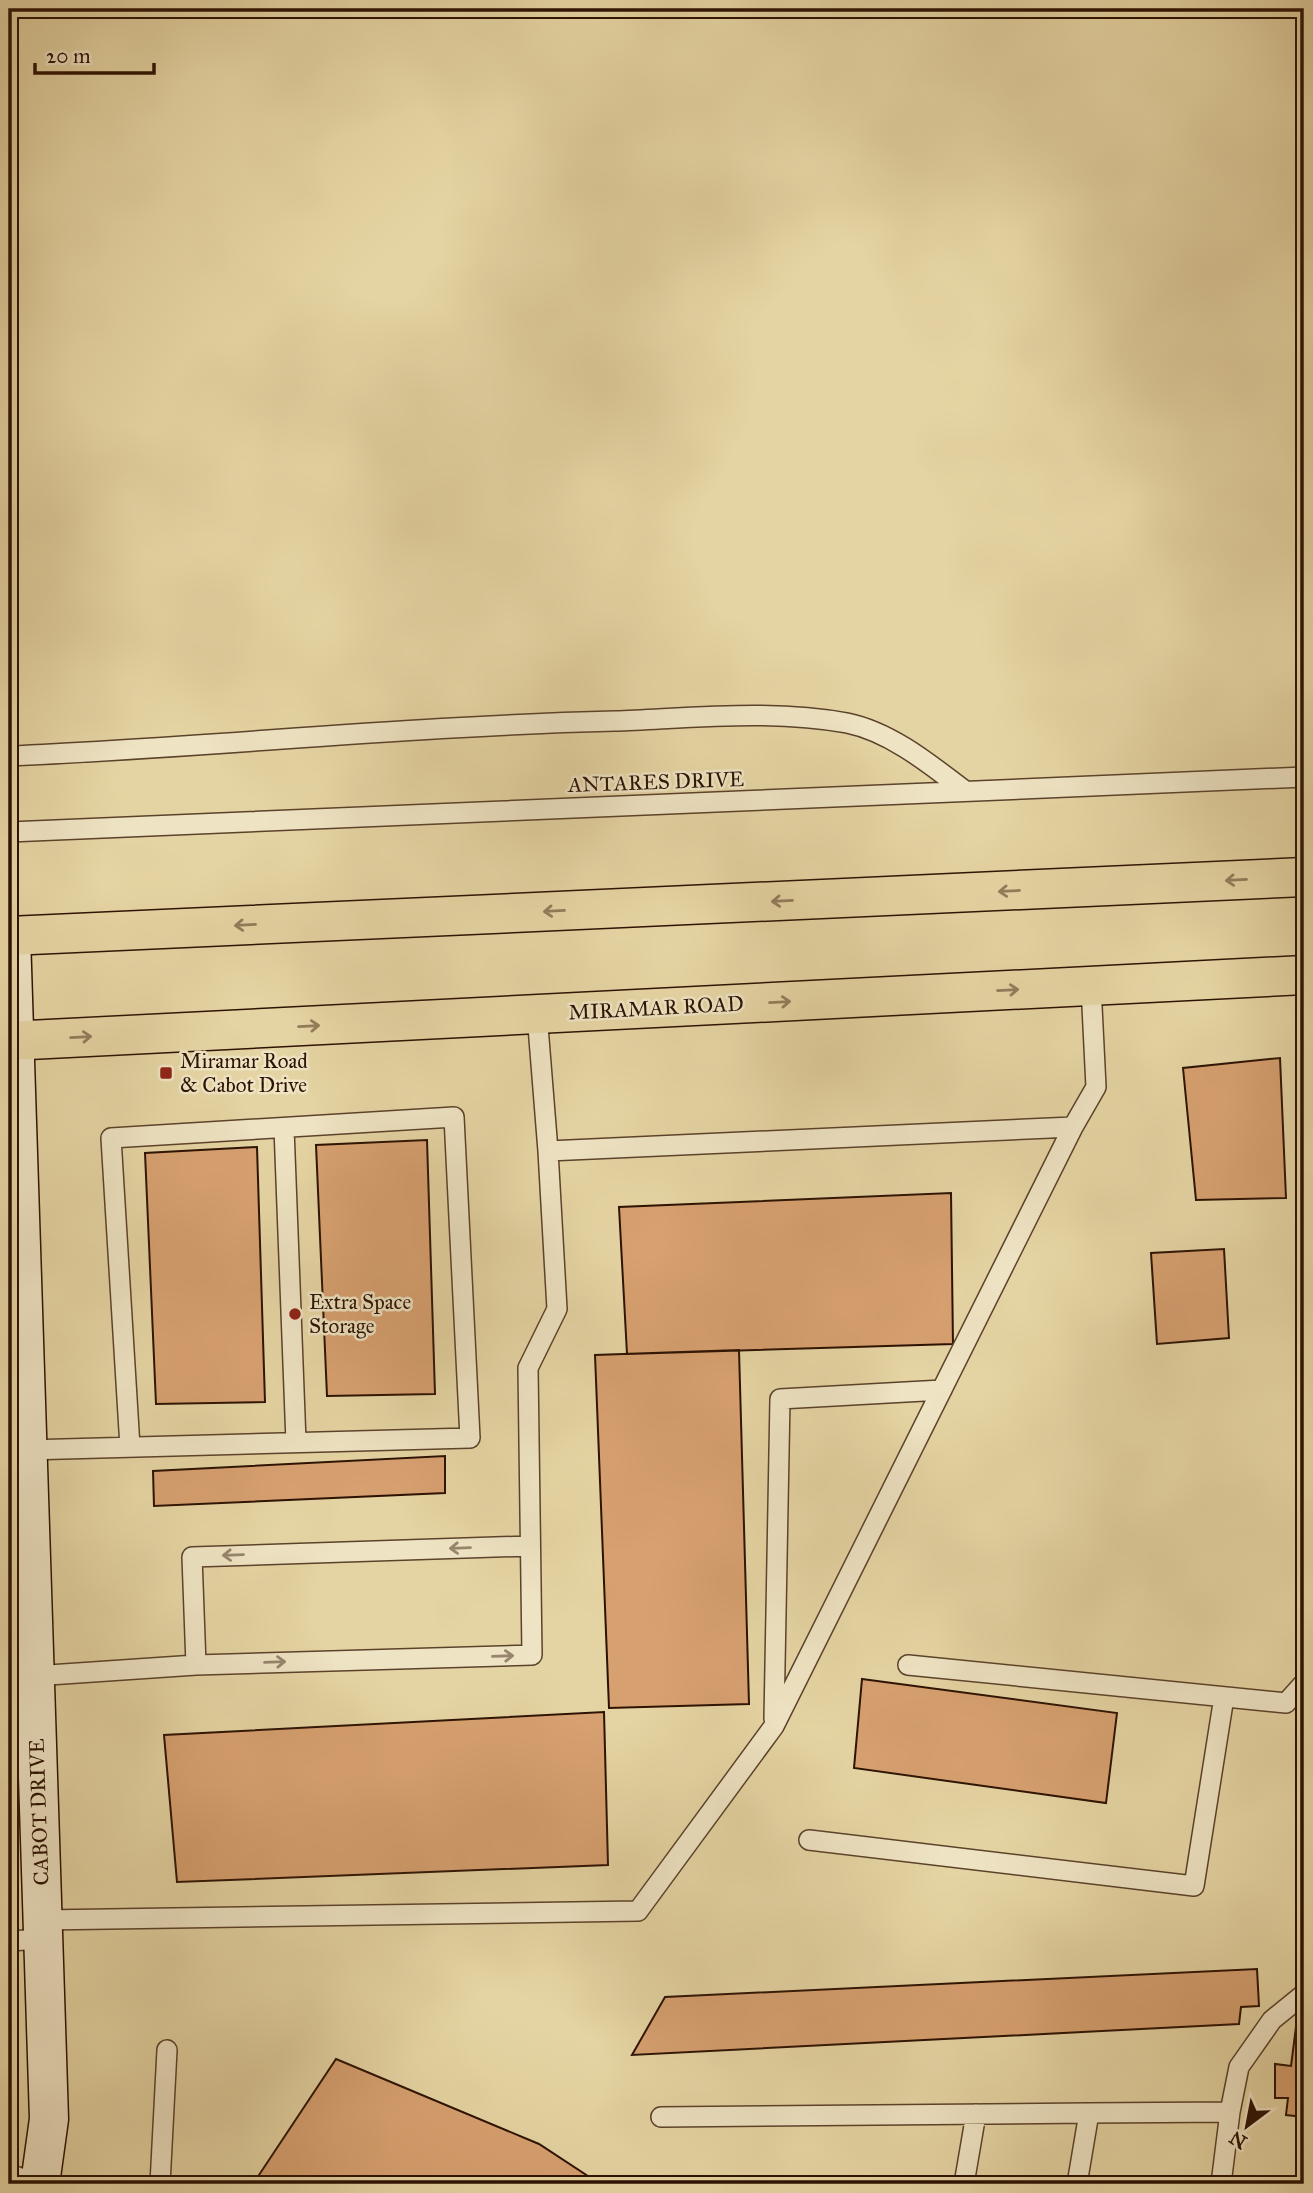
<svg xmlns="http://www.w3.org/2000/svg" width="1313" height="2193" font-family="'IM FELL Great Primer',serif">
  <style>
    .building { fill: #d7a070; stroke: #2d1203; stroke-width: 2 }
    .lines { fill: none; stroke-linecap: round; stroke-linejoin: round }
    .lane-casing { stroke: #5b422b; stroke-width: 22 }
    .secondary-casing { stroke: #2d1203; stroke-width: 41 }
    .primary-casing { stroke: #2d1203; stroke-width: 41 }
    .lane { stroke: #eee3c3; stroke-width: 19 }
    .secondary { stroke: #eee3c3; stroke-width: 38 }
    .primary { stroke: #e5d4a3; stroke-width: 38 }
    .oneway { stroke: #927d5b }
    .oneway2 { stroke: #97856d }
    .poi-dot { fill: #8f2418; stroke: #eee3c3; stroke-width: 2.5 }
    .labels { text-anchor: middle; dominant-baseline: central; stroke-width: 5; stroke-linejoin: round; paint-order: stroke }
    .street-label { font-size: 21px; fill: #2d1203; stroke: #eee3c3 }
    .poi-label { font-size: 21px; fill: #2d1203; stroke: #eee3c3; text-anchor: start }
  </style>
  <rect width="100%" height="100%" fill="#e5d4a3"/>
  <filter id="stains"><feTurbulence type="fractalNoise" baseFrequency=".00286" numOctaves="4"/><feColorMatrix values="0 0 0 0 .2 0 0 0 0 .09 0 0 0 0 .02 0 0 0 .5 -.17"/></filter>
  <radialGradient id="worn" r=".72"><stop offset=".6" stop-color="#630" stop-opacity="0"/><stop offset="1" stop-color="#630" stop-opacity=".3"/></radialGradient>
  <!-- building -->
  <path class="building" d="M1280,1058L1286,1198L1196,1200L1183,1068Z
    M427,1140L435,1394L327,1396L316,1145Z
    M257,1147L265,1402L156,1404L145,1153Z
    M951,1193L953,1344L627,1354L619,1207Z
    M1224,1249L1229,1338L1157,1344L1151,1253Z
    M739,1350L749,1704L609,1708L595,1355Z
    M445,1456V1493L154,1506L153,1471Z
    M862,1679L1117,1713L1106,1803L854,1768Z
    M604,1712L608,1865L177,1882L164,1735Z
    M1257,1969L1259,2006L1241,2007L1239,2024L632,2055L665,1997Z
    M1297,2019L1304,2020V2117L1286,2115L1288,2098H1275V2064L1291,2066Z
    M336,2059L539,2144L600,2184H253Z"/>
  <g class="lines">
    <!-- lane casing -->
    <g class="lane-casing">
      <path id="lane" d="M9,756C211,747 413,726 615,721C692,718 772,709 847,723C891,732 931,765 965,791
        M9,832L1304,777
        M537,1014L548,1151
        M284,1128L296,1442
        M27,1450L470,1438L454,1117L111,1138L130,1447
        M528,1546L192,1557L196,1665L532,1655L528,1368L557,1309L548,1151L1073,1127L1096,1087L1091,986
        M908,1665L1286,1703L1304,1683
        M34,1676L196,1665
        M774,1719L780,1399L942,1390
        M809,1840L1194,1886L1224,1697
        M43,1920L638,1911L774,1726L1073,1127
        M9,1941L43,1939
        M1230,2112L1239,2067L1272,2020L1304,1994
        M1089,2113L1230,2112L1221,2184
        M661,2117L1089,2113L1077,2184
        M9,2174L38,2184
        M160,2184L167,2050
        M964,2184L976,2114"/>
    </g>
    <!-- secondary casing -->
    <g class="secondary-casing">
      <path id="secondary" d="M11,936L49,2119L40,2184"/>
    </g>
    <!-- primary casing -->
    <g class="primary-casing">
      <path id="primary" d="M9,936L1304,877
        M9,1041L1304,975"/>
    </g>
    <!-- lane -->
    <use href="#lane" class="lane"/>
    <!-- secondary -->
    <use href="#secondary" class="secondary"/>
    <!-- primary -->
    <use href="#primary" class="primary"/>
  </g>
  <!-- one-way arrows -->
  <defs><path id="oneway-shaft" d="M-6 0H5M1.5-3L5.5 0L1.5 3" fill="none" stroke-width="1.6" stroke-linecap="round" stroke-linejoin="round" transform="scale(1.75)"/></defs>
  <g class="oneway">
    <use href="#oneway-shaft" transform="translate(1236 880) rotate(177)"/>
    <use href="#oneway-shaft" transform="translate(1009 891) rotate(177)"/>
    <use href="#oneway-shaft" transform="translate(782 901) rotate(177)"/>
    <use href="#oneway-shaft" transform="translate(554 911) rotate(177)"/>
    <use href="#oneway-shaft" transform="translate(245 925) rotate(177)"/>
    <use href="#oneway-shaft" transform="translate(1008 990) rotate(-3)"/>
    <use href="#oneway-shaft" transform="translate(780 1002) rotate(-3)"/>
    <use href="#oneway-shaft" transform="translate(309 1026) rotate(-3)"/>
    <use href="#oneway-shaft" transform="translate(81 1037) rotate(-3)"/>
  </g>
  <g class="oneway2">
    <use href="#oneway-shaft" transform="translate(460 1548) rotate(178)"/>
    <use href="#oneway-shaft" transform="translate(233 1555) rotate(178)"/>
    <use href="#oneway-shaft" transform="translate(503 1656) rotate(-2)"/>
    <use href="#oneway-shaft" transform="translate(275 1662) rotate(-2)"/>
  </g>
  <!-- markers -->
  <g class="poi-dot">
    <rect x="159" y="1066" width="14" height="14" rx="3.5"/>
    <circle cx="295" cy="1314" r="7"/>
  </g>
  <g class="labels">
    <!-- street labels -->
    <g class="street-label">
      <text transform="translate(656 782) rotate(-2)">ANTARES DRIVE</text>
      <text transform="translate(656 1008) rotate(-3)">MIRAMAR ROAD</text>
      <text transform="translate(39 1812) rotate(-92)">CABOT DRIVE</text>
    </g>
    <!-- poi labels -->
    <g class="poi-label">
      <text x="180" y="1061">Miramar Road<tspan x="180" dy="24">&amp; Cabot Drive</tspan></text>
      <text x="309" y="1302">Extra Space<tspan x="309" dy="24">Storage</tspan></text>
    </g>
  </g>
  <!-- margin -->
  <rect width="1313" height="2193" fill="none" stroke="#e5d4a3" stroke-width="35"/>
  <rect x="10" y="10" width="1292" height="2172" fill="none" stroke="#2d1203" stroke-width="3.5"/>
  <rect x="18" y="18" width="1278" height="2158" fill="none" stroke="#2d1203" stroke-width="2"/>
  <!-- north arrow -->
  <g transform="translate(1247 2126) rotate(212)" stroke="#eee3c3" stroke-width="5" paint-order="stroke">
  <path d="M0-5L12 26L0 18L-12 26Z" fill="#2d1203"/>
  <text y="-10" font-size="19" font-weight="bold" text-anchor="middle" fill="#2d1203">N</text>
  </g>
  <!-- scale -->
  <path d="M35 63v10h119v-10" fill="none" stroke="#2d1203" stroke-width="3.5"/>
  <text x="46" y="63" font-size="21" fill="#2d1203" stroke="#eee3c3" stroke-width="5" paint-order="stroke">20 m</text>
  <rect width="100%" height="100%" filter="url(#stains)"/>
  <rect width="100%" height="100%" fill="url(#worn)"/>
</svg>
